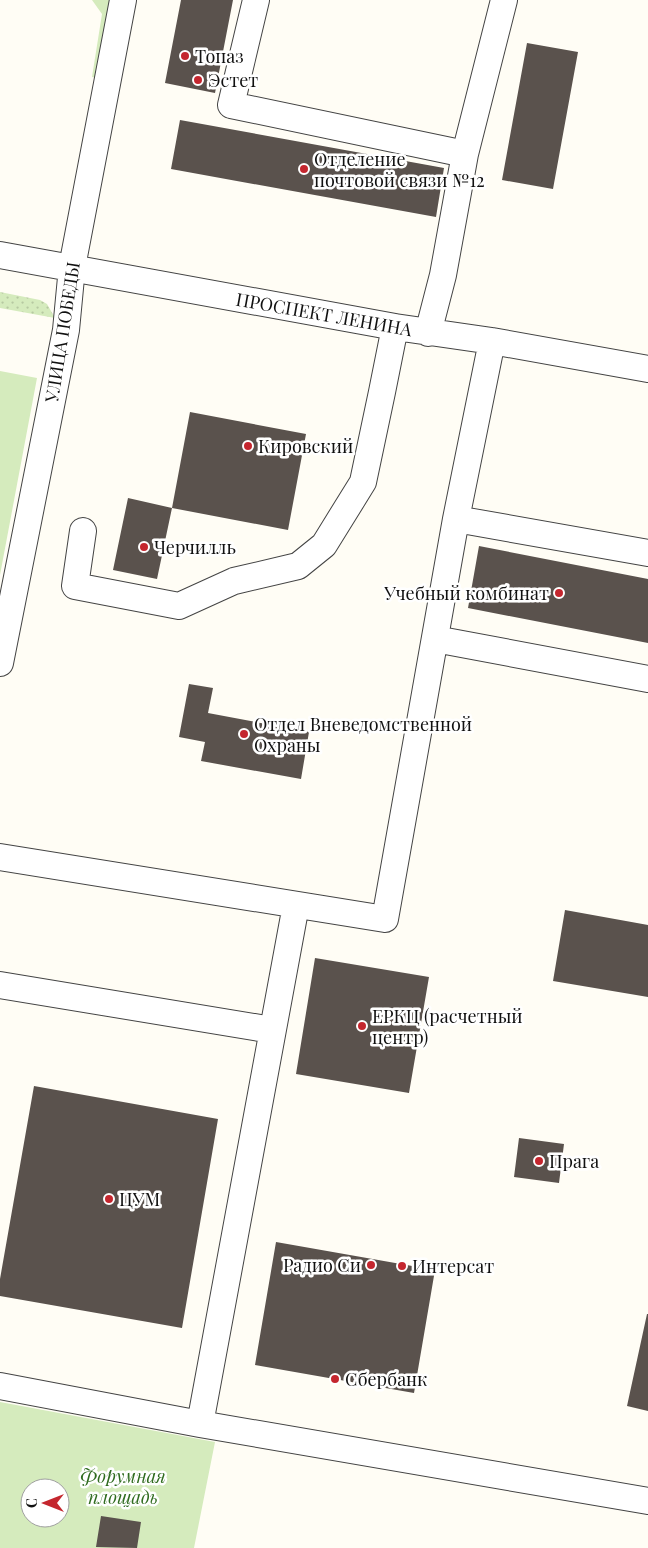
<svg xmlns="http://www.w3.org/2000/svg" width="648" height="1548" font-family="'Playfair Display',serif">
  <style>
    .grass { fill: url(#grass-dots) }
    .park { fill: #d5ebbd; fill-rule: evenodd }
    .building { fill: #5a524d }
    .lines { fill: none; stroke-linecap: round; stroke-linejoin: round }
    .minor-casing { stroke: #444; stroke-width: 28 }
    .minor { stroke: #fff; stroke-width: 26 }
    .poi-dot { fill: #c4262e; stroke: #fff; stroke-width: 2 }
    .labels { text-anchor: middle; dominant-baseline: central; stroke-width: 5; stroke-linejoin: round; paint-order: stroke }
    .poi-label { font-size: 18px; fill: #111; stroke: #fff; text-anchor: start }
    .street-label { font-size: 18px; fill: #111; stroke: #fff }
    .park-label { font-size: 18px; font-style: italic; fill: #2f6b1f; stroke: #fff }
  </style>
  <defs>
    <pattern id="grass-dots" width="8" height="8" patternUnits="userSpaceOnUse" patternTransform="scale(1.25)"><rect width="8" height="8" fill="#d5ebbd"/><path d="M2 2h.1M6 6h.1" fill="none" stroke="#b6c8a1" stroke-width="1.8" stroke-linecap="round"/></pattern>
  </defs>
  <rect width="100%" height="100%" fill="#fffdf5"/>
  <!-- grass -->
  <path class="grass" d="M0,292L40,300L47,304L55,318L0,308Z"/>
  <!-- park -->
  <path class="park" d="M92,0H115L101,79L92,77L102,14Z
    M0,371L37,378L0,575Z
    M0,1402L215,1442L194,1548H0ZM30,1488H60V1518H30Z"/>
  <!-- building -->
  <path class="building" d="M181,0H233L215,93L165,83Z
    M527,43L578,52L553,189L502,180Z
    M180,120L444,168L436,217L171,169Z
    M190,412L306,434L288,530L172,508L157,579L113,570L128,498L172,508Z
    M479,546L648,579V643L468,608Z
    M189,684L213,688L208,713L309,732L301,779L201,761L205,742L179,737Z
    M565,910L648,925V997L553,981Z
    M315,958L429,977L409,1093L296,1074Z
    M34,1086L218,1119L182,1328L0,1296V1279Z
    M519,1138L564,1144L559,1183L514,1177Z
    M276,1242L435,1270L414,1393L255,1365Z
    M647,1314H648V1411L627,1406Z
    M101,1516L141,1522L137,1548L96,1547Z"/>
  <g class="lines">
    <!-- minor casing -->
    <g class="minor-casing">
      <path id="minor" d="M256,0L231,105L465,154
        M0,255L395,327L492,341L648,369
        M428,333L443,275L465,154L504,0
        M456,519L648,553
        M83,531L75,586L179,606L234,581L298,566L324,545L363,482L382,392L395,327
        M435,639L648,679
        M0,663L66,330L72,267L123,0
        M0,857L385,919L456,519L492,341
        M0,985L272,1030
        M0,1386L200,1424L648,1501
        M200,1424L296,905"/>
    </g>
    <!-- minor -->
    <use href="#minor" class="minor"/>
  </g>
  <!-- markers -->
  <g class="poi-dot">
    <circle cx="185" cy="56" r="5"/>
    <circle cx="198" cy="80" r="5"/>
    <circle cx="304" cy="169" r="5"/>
    <circle cx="248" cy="446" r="5"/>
    <circle cx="144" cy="547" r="5"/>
    <circle cx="559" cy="593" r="5"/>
    <circle cx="244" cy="734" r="5"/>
    <circle cx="362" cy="1026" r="5"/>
    <circle cx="539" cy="1161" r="5"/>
    <circle cx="109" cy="1199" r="5"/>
    <circle cx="371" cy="1265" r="5"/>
    <circle cx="402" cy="1266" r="5"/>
    <circle cx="335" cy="1379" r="5"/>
  </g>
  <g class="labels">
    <!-- poi labels -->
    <g class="poi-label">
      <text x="195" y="56">Топаз</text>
      <text x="208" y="80">Эстет</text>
      <text x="314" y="159">Отделение<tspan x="314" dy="21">почтовой связи №12</tspan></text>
      <text x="258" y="446">Кировский</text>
      <text x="154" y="547">Черчилль</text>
      <text x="549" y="593" text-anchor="end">Учебный комбинат</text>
      <text x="254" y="724">Отдел Вневедомственной<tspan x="254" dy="21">Охраны</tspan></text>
      <text x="372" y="1016">ЕРКЦ (расчетный<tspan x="372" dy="21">центр)</tspan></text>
      <text x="549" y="1161">Прага</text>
      <text x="119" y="1199">ЦУМ</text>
      <text x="361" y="1265" text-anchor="end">Радио Си</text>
      <text x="412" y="1266">Интерсат</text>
      <text x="345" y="1379">Сбербанк</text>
    </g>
    <!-- street labels -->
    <g class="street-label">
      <text transform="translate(324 314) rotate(10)">ПРОСПЕКТ ЛЕНИНА</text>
      <text transform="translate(62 332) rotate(-81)">УЛИЦА ПОБЕДЫ</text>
    </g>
    <!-- park labels -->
    <g class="park-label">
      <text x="123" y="1476">Форумная<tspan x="123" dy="21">площадь</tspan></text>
    </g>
  </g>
  <!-- north arrow -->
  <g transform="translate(45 1503) rotate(270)"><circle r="24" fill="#ffffff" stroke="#a0a0a0"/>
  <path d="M0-4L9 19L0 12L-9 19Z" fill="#c4262e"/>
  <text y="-8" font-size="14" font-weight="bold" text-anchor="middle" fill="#111111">С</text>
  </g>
</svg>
